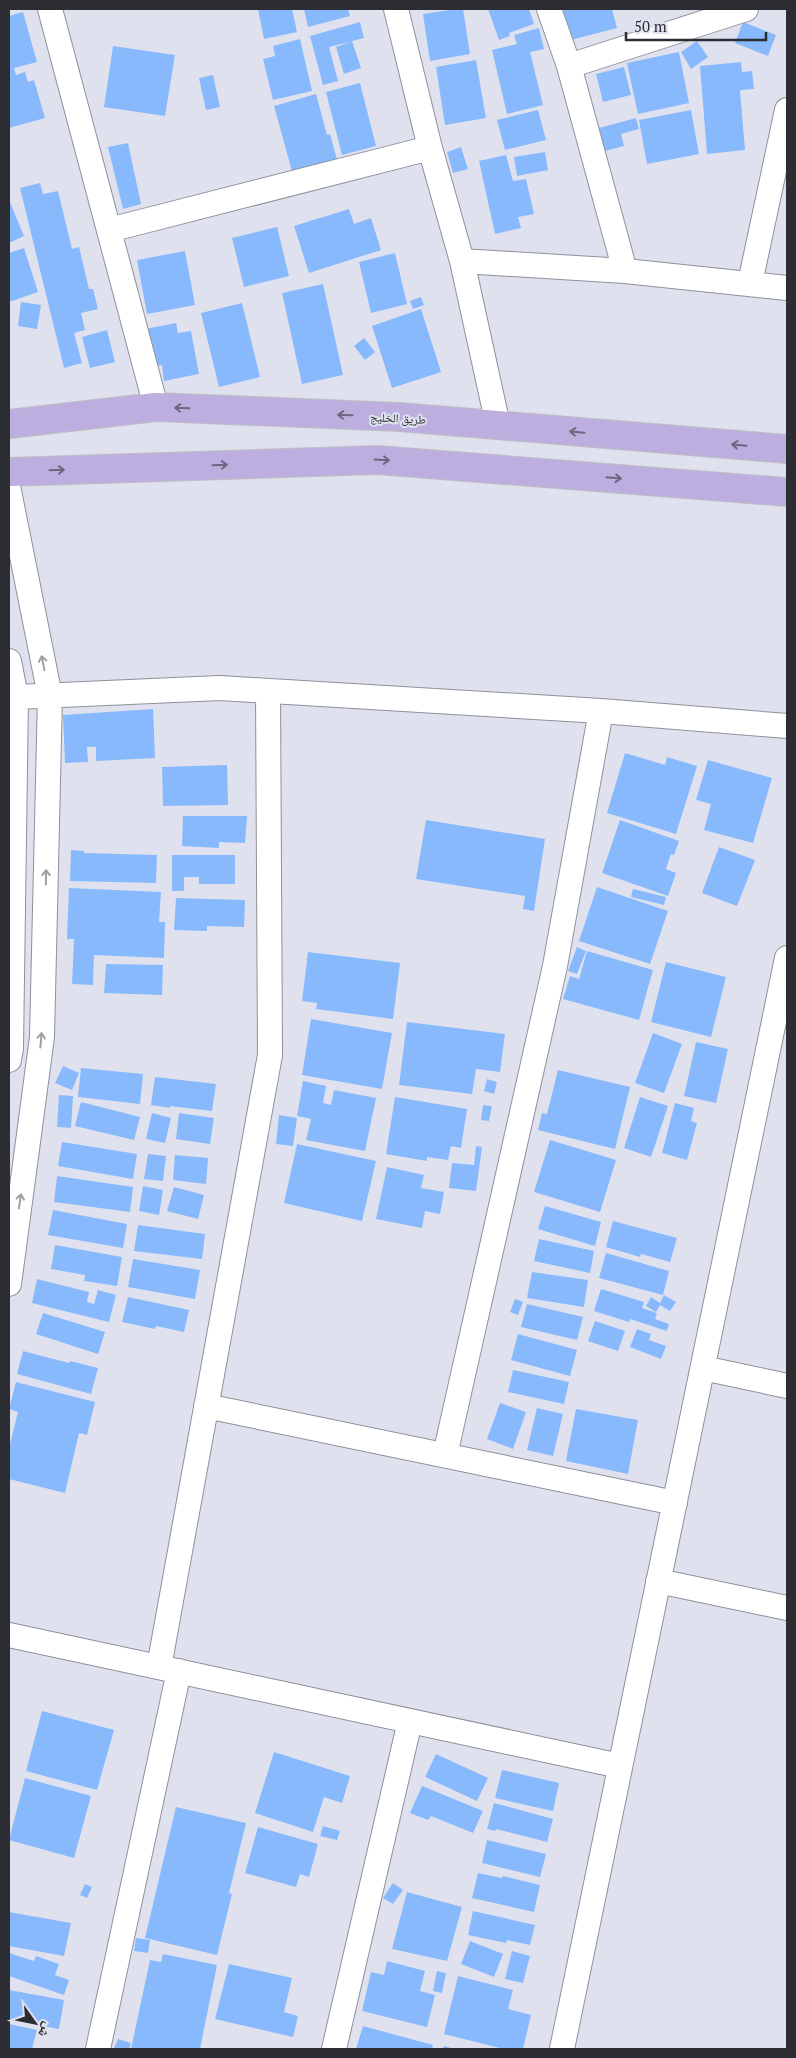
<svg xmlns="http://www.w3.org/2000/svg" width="796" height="2058" font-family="'PT Serif','Noto Naskh Arabic',serif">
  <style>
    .building { fill: #89b9fd }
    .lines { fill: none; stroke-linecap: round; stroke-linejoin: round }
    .minor-casing { stroke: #8e919c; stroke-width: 26 }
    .major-casing { stroke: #c0c0c2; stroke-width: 30 }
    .minor { stroke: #fff; stroke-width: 24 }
    .major { stroke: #bcafdf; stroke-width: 28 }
    .oneway { stroke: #6d6880 }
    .oneway2 { stroke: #a0a0a3 }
    .labels { text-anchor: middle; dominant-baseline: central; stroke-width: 4; stroke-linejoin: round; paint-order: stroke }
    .street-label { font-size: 12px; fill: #2c2d32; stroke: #dfe2ee }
  </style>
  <rect width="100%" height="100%" fill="#dfe2ee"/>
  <!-- building -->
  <path class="building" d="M258,9H292L297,32L264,39Z
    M304,9H348L350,16L308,27Z
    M457,9H463L470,54L430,61L423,14Z
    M488,9H529L534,24L509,33L510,36L499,40Z
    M563,9H612L617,28L571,40Z
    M23,12L37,62L14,68L16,75L25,72L28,82L34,80L45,118L9,128V16Z
    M360,22L364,38L352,41L361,68L344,74L336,47L350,42L329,47L338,81L323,85L310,36Z
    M743,22L776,35L768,56L735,43Z
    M539,28L544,49L530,52L543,105L507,114L492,50L517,44L514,35Z
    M300,39L312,91L273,100L263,59L275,56L273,46Z
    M697,41L708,57L691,69L681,52Z
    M113,46L175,55L165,116L104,107Z
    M679,52L689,103L638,114L627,63Z
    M476,60L486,118L445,125L436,67Z
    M741,62L742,72L752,71L754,89L740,90L745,150L707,154L700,66Z
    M624,67L631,95L603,102L596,74Z
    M213,75L220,107L206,110L199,78Z
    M360,83L376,146L342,155L326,92Z
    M316,94L327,135L330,134L338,163L293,175L274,106Z
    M538,110L546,140L505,150L497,120Z
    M691,110L699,154L647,164L639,120Z
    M636,118L639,129L621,134L624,146L605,151L599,128Z
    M128,143L141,204L123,209L108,147Z
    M461,147L468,169L453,173L447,152Z
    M545,152L548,170L517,176L514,157Z
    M506,155L513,181L526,179L534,214L518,217L521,228L495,234L479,161Z
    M40,183L43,194L58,191L72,249L79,247L89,289H93L98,309L81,313L85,330L74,333L82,363L64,368L20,188Z
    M9,200L24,236L9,243Z
    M349,209L354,224L371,218L381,250L309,273L294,226Z
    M277,227L289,276L244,287L232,238Z
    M24,248L38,292L9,302V253Z
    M185,251L195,305L147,314L137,260Z
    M395,253L407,304L371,313L359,262Z
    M323,284L343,375L302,384L282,293Z
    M421,297L424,305L413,309L410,301Z
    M21,302L41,305L37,329L18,326Z
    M242,303L260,377L219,387L201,313Z
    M421,309L441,372L392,388L372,326Z
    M176,323L178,333L191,331L199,374L164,381L162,365L151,367L145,329Z
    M107,330L115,362L90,368L82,337Z
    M364,338L375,352L365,360L354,346Z
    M153,709L155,758L96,761V747H87L88,762L65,763L63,715Z
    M625,753L665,765L667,757L697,766L676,834L607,813Z
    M708,760L772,778L753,843L704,830L711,804L696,800Z
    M227,765L228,805L163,806L162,767Z
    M183,816H247L245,843L219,842V848L182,846Z
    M426,820L545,839L534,911L523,909L525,896L416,879Z
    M620,820L679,841L674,855L671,854L666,869L676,873L668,896L602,873Z
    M719,847L755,860L737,906L702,893Z
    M71,850L84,851V853L157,855L156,883L70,881Z
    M172,855H235V884H199V877H184V891H172Z
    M597,887L668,911L650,964L579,941Z
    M69,888L161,892L159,922H165L164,958L94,955L93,985L72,984L74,939H67Z
    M633,889L666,897L664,905L631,897Z
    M176,898L245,900L244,927L207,926V931L174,930Z
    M577,947L586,951L577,974L568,971Z
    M587,951L653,970L639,1020L563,999L570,976L579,979Z
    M308,952L400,963L393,1019L316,1009L317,1003L302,1001Z
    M666,962L726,977L711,1037L651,1022Z
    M106,964L163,965L162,995L104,993Z
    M311,1019L392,1033L382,1089L302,1075Z
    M407,1022L505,1034L500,1072L476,1069L472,1094L399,1085Z
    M653,1033L682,1044L664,1093L635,1083Z
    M696,1042L728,1049L716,1103L684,1096Z
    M63,1066L79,1073L72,1090L55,1083Z
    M81,1068L143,1074L140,1104L78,1097Z
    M558,1070L630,1087L615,1149L538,1130L542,1113L547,1114Z
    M155,1077L216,1084L212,1111L170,1106V1108L151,1105Z
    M487,1079L497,1082L494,1094L484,1091Z
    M303,1081L326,1086L323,1103L331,1105L334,1090L376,1098L365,1151L306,1140L311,1119L297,1116Z
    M59,1095L73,1096L71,1128L57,1127Z
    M395,1097L467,1109L461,1148L451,1146L448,1160L427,1157V1161L386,1154Z
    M640,1097L668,1106L651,1157L624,1148Z
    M81,1102L140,1117L134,1140L75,1126Z
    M675,1103L694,1108L691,1121L697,1123L687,1160L662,1153Z
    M483,1105L492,1106L489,1121L481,1120Z
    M152,1113L171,1118L165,1143L146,1139Z
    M179,1113L214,1118L210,1144L176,1139Z
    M279,1115L297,1118L293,1146L276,1144Z
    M550,1140L616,1160L600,1212L534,1192Z
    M62,1142L137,1154L133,1179L58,1166Z
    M297,1144L376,1161L362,1221L284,1203Z
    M476,1146L482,1147L476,1191L449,1188L452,1163L474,1165Z
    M148,1154L166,1156L163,1181L144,1179Z
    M175,1155L208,1158L206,1184L173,1180Z
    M387,1167L424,1175L421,1188L444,1192L440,1214L425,1211L422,1228L376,1219Z
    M57,1176L133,1187L130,1212L54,1202Z
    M143,1186L163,1190L159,1215L139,1211Z
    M174,1187L204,1195L198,1219L167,1211Z
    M545,1206L601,1222L595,1246L538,1229Z
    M53,1210L127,1224L123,1248L48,1235Z
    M613,1221L677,1238L670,1262L641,1254L640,1257L606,1247Z
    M138,1225L205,1234L202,1259L134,1251Z
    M539,1239L594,1251L590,1273L534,1261Z
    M55,1245L122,1257L117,1286L84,1281L85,1275L51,1269Z
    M606,1253L669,1271L663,1295L599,1278Z
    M133,1259L200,1270L195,1299L128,1287Z
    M532,1272L588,1280L584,1307L527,1298Z
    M37,1279L89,1292L87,1302L94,1304L98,1290L116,1295L109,1322L32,1303Z
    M601,1289L644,1302L642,1308L657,1313L655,1319L669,1324L667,1331L630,1319L629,1322L594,1311Z
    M664,1295L676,1302L670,1311L660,1305L656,1312L646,1306L651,1297L660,1303Z
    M128,1297L189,1310L184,1332L156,1326L155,1329L122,1322Z
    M515,1299L523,1302L518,1315L510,1312Z
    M527,1304L583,1317L577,1340L521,1327Z
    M43,1313L105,1332L98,1354L36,1334Z
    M595,1321L625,1331L618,1351L588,1341Z
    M637,1329L651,1334L649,1340L666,1346L661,1359L630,1347Z
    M518,1334L577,1350L570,1376L511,1360Z
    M23,1351L69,1363L70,1361L98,1368L91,1394L17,1374Z
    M513,1370L569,1382L564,1404L508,1392Z
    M16,1382L95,1402L87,1435L79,1433L65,1493L9,1479V1448L18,1412L9,1409Z
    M500,1403L526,1412L513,1449L487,1439Z
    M537,1408L563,1414L553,1456L527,1450Z
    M576,1409L638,1420L628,1474L566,1461Z
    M42,1711L114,1730L97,1790L26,1771Z
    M274,1752L350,1776L342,1803L324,1797L313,1832L255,1813Z
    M436,1754L488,1778L477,1801L425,1777Z
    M502,1770L559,1783L553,1811L495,1798Z
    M25,1778L91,1796L74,1858L9,1840Z
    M422,1786L483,1811L473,1833L431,1816L428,1820L410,1813Z
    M494,1803L553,1819L547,1842L496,1829L495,1831L487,1829Z
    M176,1807L246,1823L229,1893L232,1894L217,1955L145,1938Z
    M323,1826L340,1831L337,1840L320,1836Z
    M258,1827L318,1844L309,1877L300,1874L296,1887L245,1873Z
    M487,1840L546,1854L540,1877L482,1863Z
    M478,1873L502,1878L503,1876L540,1885L534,1912L472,1898Z
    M393,1883L403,1890L393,1904L383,1898Z
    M85,1884L92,1887L87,1898L80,1895Z
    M407,1892L462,1907L447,1961L392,1949Z
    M473,1911L535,1925L530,1945L507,1940L506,1943L468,1935Z
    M9,1912L71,1923L64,1956L9,1946Z
    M136,1938L150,1940L148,1953L134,1951Z
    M470,1941L503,1954L494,1977L461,1964Z
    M512,1951L530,1956L523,1983L505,1979Z
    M9,1953L34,1961L36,1956L59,1964L55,1975L69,1980L64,1995L9,1976Z
    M163,1954L217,1965L200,2049H131L150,1960L161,1962Z
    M387,1961L425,1971L420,1991L435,1995L427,2027L362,2011L371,1972L384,1975Z
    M229,1964L292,1978L284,2012L298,2016L293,2037L215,2019Z
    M437,1971L446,1973L442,1993L433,1991Z
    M458,1976L513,1990L508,2009L531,2015L523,2049H504L444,2034Z
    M9,1990L64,2000L59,2029L9,2020Z
    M9,2024L37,2030L32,2049H9Z
    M363,2026L433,2045L432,2049H356Z
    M118,2039L131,2043L129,2049L114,2048Z
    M444,2046L455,2049H443Z"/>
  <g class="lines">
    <!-- minor casing -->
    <g class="minor-casing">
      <path id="minor" d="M50,9L156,407
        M396,9L430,148L462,261L498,425
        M549,9L569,66L625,271
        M569,66L746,9
        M109,230L430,148
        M462,261L625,271L787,288
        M750,283L787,110
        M9,491L50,696L42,1037L9,1284
        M9,661L16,697L11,1048L9,1060
        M9,699L16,697L220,688L601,711L787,726
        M703,1368L787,1386
        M206,1406L675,1503
        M445,1455L555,966L601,711
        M658,1581L787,1608
        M9,1635L620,1766
        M159,1667L270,1055L268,691
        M98,2049L179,1671
        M334,2049L410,1721
        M562,2049L787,958"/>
    </g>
    <!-- major casing -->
    <g class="major-casing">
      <path id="major" d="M9,424L156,407L399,417L787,449
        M9,472L377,460L787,492"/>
    </g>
    <!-- minor -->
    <use href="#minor" class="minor"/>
    <!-- major -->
    <use href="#major" class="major"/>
  </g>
  <!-- one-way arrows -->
  <defs><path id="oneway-shaft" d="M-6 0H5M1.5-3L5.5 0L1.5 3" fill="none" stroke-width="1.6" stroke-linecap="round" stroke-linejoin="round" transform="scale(1.25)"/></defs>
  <g class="oneway">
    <use href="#oneway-shaft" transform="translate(182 408) rotate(-178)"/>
    <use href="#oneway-shaft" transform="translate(345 415) rotate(-178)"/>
    <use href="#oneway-shaft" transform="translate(577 432) rotate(-175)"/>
    <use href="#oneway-shaft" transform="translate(739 445) rotate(-175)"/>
    <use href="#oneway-shaft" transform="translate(382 460) rotate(3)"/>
    <use href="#oneway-shaft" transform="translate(220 465) rotate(-2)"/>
    <use href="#oneway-shaft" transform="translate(57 470) rotate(-2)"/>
    <use href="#oneway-shaft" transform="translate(614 478) rotate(5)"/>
  </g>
  <g class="oneway2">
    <use href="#oneway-shaft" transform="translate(43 663) rotate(-101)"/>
    <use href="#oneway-shaft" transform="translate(46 877) rotate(-89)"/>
    <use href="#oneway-shaft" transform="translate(41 1040) rotate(-85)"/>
    <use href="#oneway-shaft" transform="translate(20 1201) rotate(-82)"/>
  </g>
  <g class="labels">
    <!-- street labels -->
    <g class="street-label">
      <text transform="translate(398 418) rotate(3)">طريق الخليج</text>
    </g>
  </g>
  <!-- border -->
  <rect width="796" height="2058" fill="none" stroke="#2c2d32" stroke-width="20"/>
  <!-- north arrow -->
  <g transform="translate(35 2023) rotate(123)" stroke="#dfe2ee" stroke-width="4" paint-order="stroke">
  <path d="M0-4L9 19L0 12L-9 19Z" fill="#2c2d32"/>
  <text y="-8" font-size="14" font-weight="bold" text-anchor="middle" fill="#2c2d32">ش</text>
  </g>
  <!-- scale -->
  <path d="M626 32v8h140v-8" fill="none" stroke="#2c2d32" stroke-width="2.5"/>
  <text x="634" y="32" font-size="15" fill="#2c2d32" stroke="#dfe2ee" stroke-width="4" paint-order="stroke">50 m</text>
</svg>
